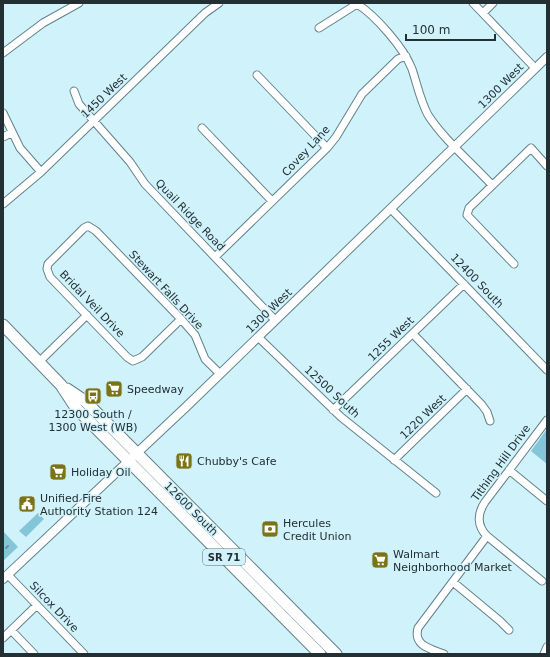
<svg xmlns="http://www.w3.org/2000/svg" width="550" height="657" font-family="'DejaVu Sans',sans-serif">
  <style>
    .green { fill: #85c5d8 }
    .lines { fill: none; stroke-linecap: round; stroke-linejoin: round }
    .stream { stroke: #6e88b4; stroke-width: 2 }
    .minor-casing { stroke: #63818a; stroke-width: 9 }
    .tertiary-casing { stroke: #63818a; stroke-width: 10 }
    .primary-casing { stroke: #63818a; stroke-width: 13 }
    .minor { stroke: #fff; stroke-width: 7 }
    .tertiary { stroke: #fff; stroke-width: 8 }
    .primary { stroke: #fff; stroke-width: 11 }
    .labels { text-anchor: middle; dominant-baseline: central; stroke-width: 3; stroke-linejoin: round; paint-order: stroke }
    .shield { fill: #d0f2fb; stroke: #576a6f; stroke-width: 1 }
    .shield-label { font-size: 10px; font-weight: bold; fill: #232f33 }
    .street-label { font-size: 11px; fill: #232f33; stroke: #d0f2fb }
    .poi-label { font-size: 11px; fill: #232f33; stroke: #d0f2fb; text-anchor: start }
  </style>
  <rect width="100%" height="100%" fill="#d0f2fb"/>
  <!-- green -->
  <path class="green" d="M547,429V464L531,451Z
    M38,513L44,519L26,537L19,531Z
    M3,531L18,547L3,561Z"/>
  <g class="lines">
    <!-- stream -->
    <path class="stream" d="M6,548L8,546"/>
    <!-- minor casing -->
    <g class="minor-casing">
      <path id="minor" d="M473,3L535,68
        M483,13L493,3
        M319,28L357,4C375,15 404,48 412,69C417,84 420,100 428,115C445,141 471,162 492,185
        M3,53L43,23L79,3
        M257,75L327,148
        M74,91L79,104L130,162L145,184L275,320
        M3,113L20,148L41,172
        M202,128L272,201
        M3,137L11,133
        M3,204L41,172L205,13L219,3
        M391,209L547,370
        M215,257L327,148L336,137L362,94L398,59L406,56
        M514,264L467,215L469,208L531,148L547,166
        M181,319L142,357L133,361L127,357L50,277L47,269L48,264L84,228L88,226L96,231L181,319L195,335L205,359L220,374
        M413,334L482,405L487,412L490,421
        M258,337L341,417L436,493
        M39,362L87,315
        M333,410L464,284
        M394,460L467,389
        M509,470L547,501
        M8,575L84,654
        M542,581L487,536C477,526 477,514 485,502L547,420
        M453,582L500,621L509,630
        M11,630L34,654
        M3,638L37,605
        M444,654C431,649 413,646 418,628L487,536
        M544,654L547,647"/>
    </g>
    <!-- tertiary casing -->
    <g class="tertiary-casing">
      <path id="tertiary" d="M3,579L187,406L547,57"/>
    </g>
    <!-- primary casing -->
    <g class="primary-casing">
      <path id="primary" d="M3,325L61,385L76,408L320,654
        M67,389L85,401L336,654"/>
    </g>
    <!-- minor -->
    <use href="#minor" class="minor"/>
    <!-- tertiary -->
    <use href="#tertiary" class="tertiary"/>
    <!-- primary -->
    <use href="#primary" class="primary"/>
  </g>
  <!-- icons -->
  <defs>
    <g id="supermarket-square" transform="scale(0.9)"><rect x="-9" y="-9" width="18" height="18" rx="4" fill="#7b7417" stroke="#d0f2fb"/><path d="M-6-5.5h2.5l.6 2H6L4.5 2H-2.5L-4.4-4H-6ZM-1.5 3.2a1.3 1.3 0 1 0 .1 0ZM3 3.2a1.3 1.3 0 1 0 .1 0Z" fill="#fff"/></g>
    <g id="bus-square" transform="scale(0.9)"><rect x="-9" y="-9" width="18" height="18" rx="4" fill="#7b7417" stroke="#d0f2fb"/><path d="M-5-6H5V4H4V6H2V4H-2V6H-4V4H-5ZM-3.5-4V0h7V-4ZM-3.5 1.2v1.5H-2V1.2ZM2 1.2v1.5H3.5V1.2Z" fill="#fff"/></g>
    <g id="restaurant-square" transform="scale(0.9)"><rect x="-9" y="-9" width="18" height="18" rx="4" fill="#7b7417" stroke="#d0f2fb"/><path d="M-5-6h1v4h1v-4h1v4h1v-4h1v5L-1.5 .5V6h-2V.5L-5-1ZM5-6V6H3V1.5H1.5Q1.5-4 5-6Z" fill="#fff"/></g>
    <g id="civic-square" transform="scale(0.9)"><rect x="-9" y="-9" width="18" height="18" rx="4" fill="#7b7417" stroke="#d0f2fb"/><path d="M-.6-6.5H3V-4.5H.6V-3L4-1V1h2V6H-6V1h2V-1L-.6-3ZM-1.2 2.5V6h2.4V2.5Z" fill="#fff"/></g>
    <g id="bank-square" transform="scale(0.9)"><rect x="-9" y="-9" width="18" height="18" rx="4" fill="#7b7417" stroke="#d0f2fb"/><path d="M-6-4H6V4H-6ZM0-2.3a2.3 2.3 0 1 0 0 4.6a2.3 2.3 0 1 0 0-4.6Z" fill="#fff"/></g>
  </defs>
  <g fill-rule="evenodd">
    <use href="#supermarket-square" x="114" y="389"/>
    <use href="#bus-square" x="93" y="396"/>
    <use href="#restaurant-square" x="184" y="461"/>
    <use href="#supermarket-square" x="58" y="472"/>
    <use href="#civic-square" x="27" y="504"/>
    <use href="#bank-square" x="270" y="529"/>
    <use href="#supermarket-square" x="380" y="560"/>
  </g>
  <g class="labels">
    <!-- shield labels -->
    <rect class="shield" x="203" y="549" width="42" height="16" rx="3"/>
    <g class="shield-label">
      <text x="224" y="557">SR 71</text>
    </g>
    <!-- street labels -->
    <g class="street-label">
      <text transform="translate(501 86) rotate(-45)">1300 West</text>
      <text transform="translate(104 96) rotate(-44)">1450 West</text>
      <text transform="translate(306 151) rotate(-47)">Covey Lane</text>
      <text transform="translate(190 215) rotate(46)">Quail Ridge Road</text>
      <text transform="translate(477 281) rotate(46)">12400 South</text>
      <text transform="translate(166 290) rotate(47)">Stewart Falls Drive</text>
      <text transform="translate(92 304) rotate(46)">Bridal Veil Drive</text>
      <text transform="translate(269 311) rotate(-44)">1300 West</text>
      <text transform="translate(391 339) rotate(-44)">1255 West</text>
      <text transform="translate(332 392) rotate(43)">12500 South</text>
      <text transform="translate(423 417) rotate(-44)">1220 West</text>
      <text transform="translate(501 463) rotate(-54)">Tithing Hill Drive</text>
      <text transform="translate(191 509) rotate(45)">12600 South</text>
      <text transform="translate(54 607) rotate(46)">Silcox Drive</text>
    </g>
    <!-- poi labels -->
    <g class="poi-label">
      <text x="127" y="389">Speedway</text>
      <text x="93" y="414" text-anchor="middle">12300 South /<tspan x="93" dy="13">1300 West (WB)</tspan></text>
      <text x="197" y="461">Chubby's Cafe</text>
      <text x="71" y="472">Holiday Oil</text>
      <text x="40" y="498">Unified Fire<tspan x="40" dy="13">Authority Station 124</tspan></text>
      <text x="283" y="523">Hercules<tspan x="283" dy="13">Credit Union</tspan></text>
      <text x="393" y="554">Walmart<tspan x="393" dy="13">Neighborhood Market</tspan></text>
    </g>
  </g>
  <!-- border -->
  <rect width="550" height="657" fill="none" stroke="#232f33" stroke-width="8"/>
  <!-- scale -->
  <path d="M406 34v6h89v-6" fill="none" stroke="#232f33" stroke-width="2"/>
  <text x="412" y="34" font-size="12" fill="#232f33" stroke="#d0f2fb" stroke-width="3" paint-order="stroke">100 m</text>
</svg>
